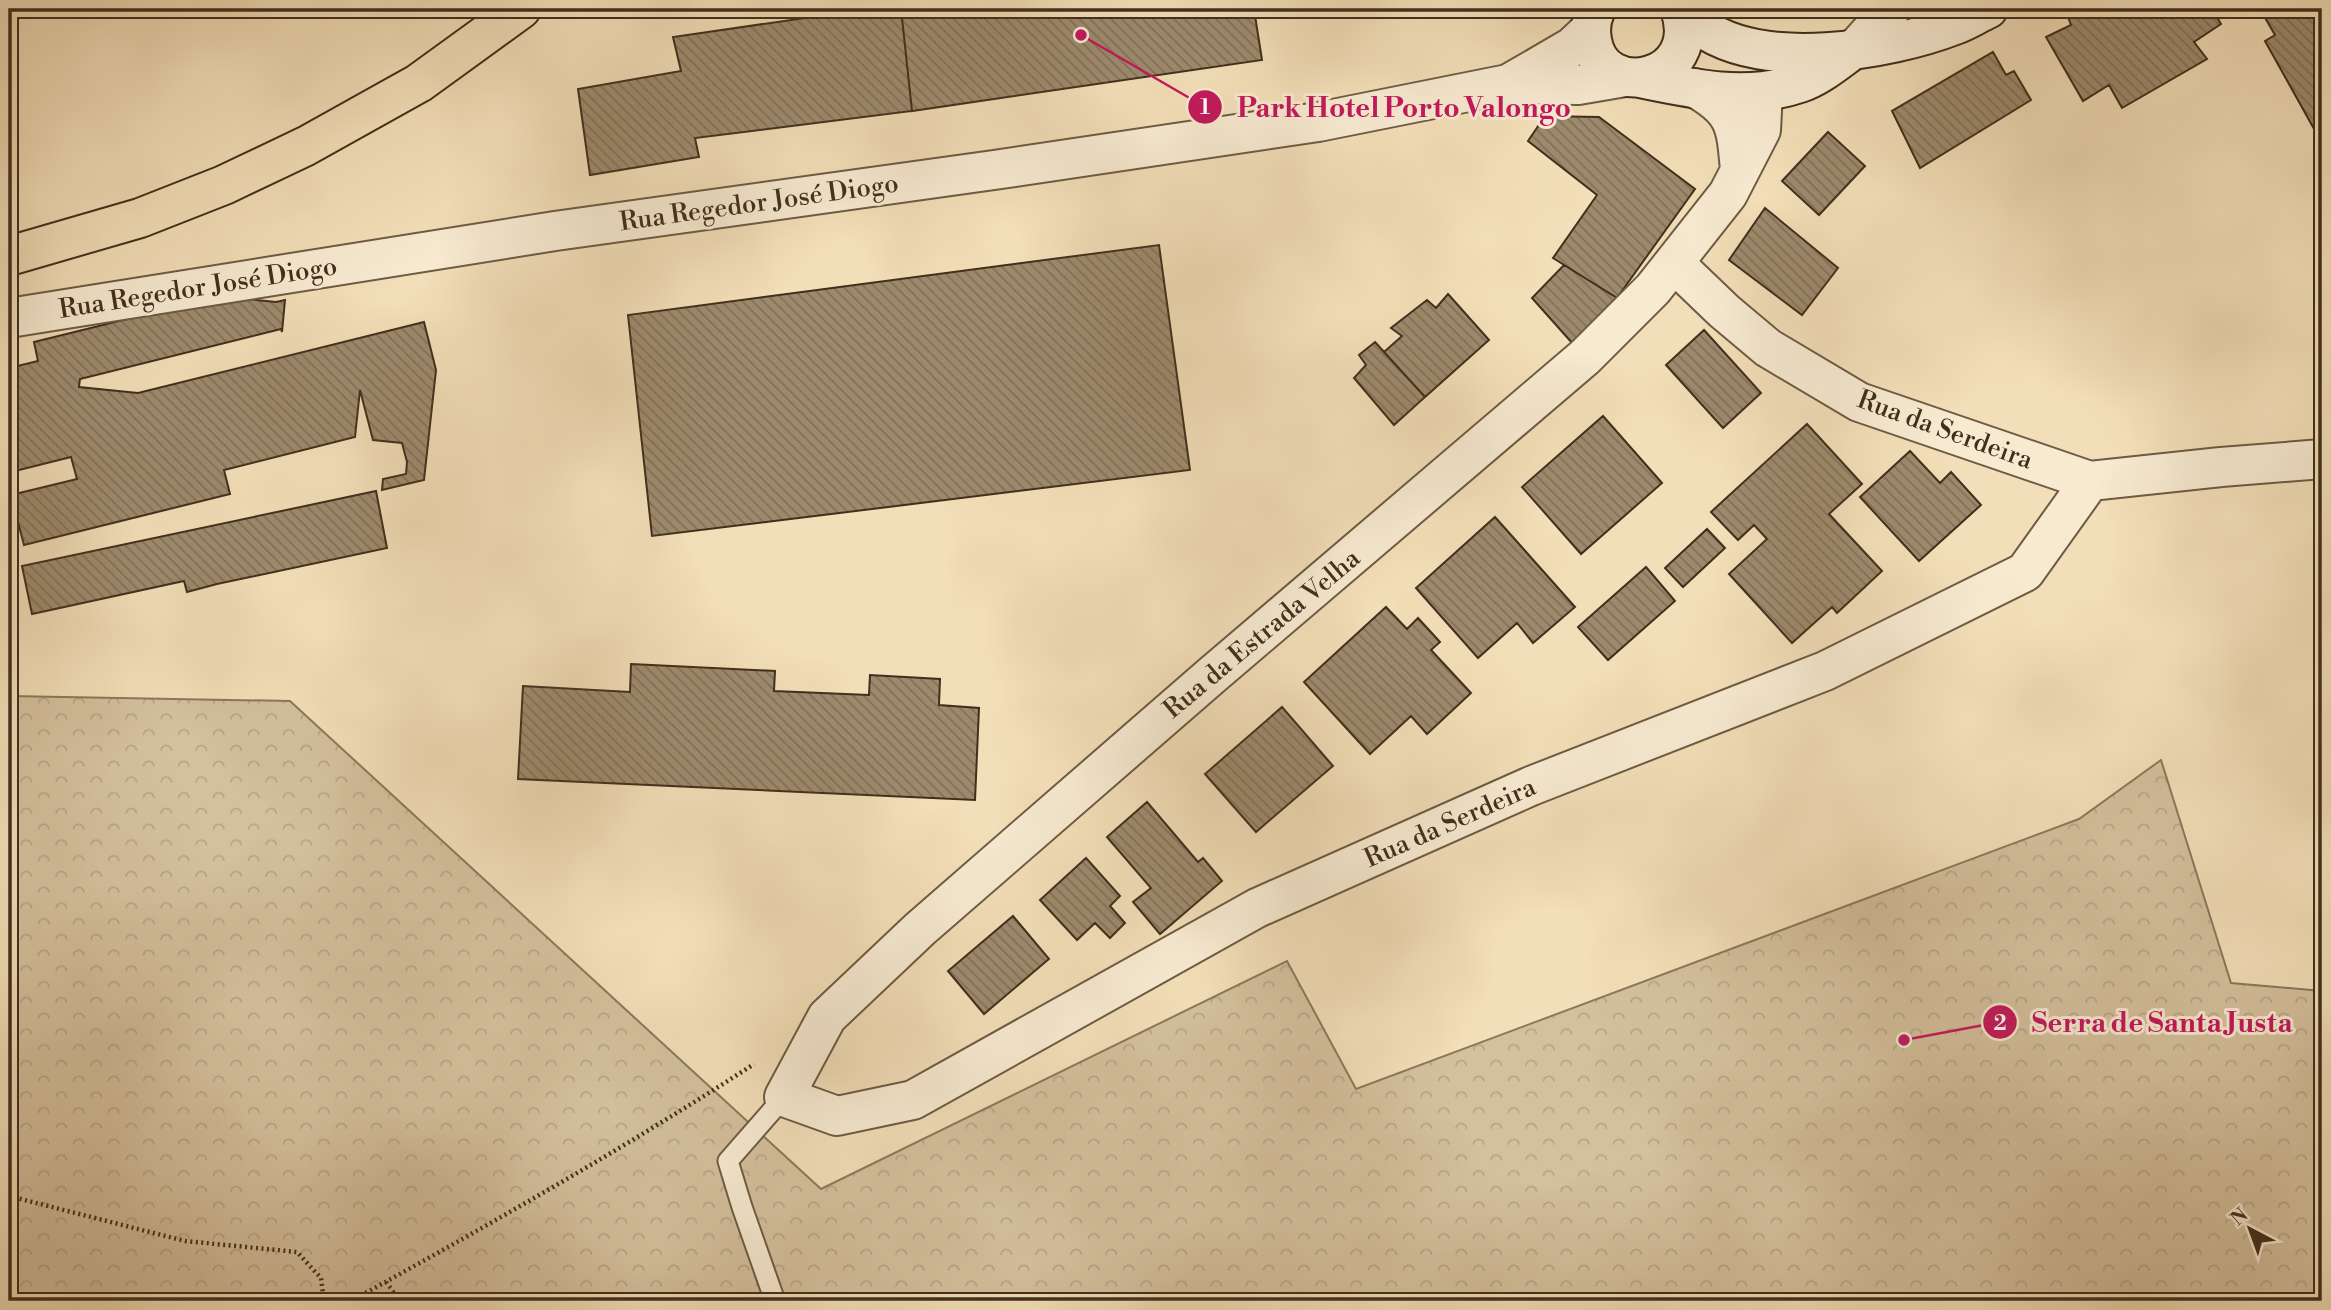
<svg xmlns="http://www.w3.org/2000/svg" width="2331" height="1310" font-family="'Libre Bodoni',serif">
  <style>
    .forest { fill: url(#forest-crowns); stroke: #8a785c; stroke-width: 2 }
    .building { fill: url(#building-back-hatch); stroke: #412f1c; stroke-width: 2 }
    .lines { fill: none; stroke-linecap: round; stroke-linejoin: round }
    .lane-casing { stroke: #6d5b43; stroke-width: 23 }
    .street-casing { stroke: #6d5b43; stroke-width: 42 }
    .secondary-casing { stroke: #412f1c; stroke-width: 42 }
    .primary-casing { stroke: #412f1c; stroke-width: 42 }
    .path { stroke: #412f1c; stroke-width: 4.5; stroke-dasharray: 2 3.5; stroke-linecap: butt }
    .lane { stroke: #f7ead1; stroke-width: 19 }
    .street { stroke: #f7ead1; stroke-width: 38 }
    .secondary { stroke: #f7ead1; stroke-width: 38 }
    .primary { stroke: #f2deb8; stroke-width: 38 }
    .labels { text-anchor: middle; dominant-baseline: central; stroke-width: 6; stroke-linejoin: round; paint-order: stroke }
    .street-label { font-size: 26px; fill: #412f1c; stroke: #f7ead1 }
    .leader { fill: none; stroke: #c2185b; stroke-width: 2.5 }
    .callout-dot { fill: #c2185b; stroke: #f7ead1; stroke-width: 2.5 }
    .mark-label { font-size: 21px; text-anchor: middle; font-weight: bold; fill: #fff }
    .callout-label { font-size: 28px; text-anchor: middle; font-weight: bold; fill: #c2185b; stroke: #f7ead1; stroke-width: 6; stroke-linejoin: round; paint-order: stroke }
  </style>
  <defs>
    <pattern id="forest-crowns" width="20" height="18" patternUnits="userSpaceOnUse" patternTransform="scale(1.75)"><rect width="20" height="18" fill="#d4c09d"/><path d="M2 6a3 3 0 1 1 6 0M12 15a3 3 0 1 1 6 0" fill="none" stroke="#b7a587"/></pattern>
    <pattern id="building-back-hatch" width="6" height="6" patternUnits="userSpaceOnUse" patternTransform="scale(1.75)"><rect width="6" height="6" fill="#9d8a6d"/><path d="M-1 5l2 2M0 0l6 6M5-1l2 2" fill="none" stroke="#827159"/></pattern>
  </defs>
  <rect width="100%" height="100%" fill="#f2deb8"/>
  <filter id="stains"><feTurbulence type="fractalNoise" baseFrequency=".00286" numOctaves="4"/><feColorMatrix values="0 0 0 0 .2 0 0 0 0 .09 0 0 0 0 .02 0 0 0 .5 -.17"/></filter>
  <radialGradient id="worn" r=".72"><stop offset=".6" stop-color="#630" stop-opacity="0"/><stop offset="1" stop-color="#630" stop-opacity=".3"/></radialGradient>
  <!-- forest -->
  <path class="forest" d="M9,696L290,701L821,1189L1287,961L1356,1089L2079,819L2161,760L2231,983L2322,991V1301H9Z"/>
  <!-- building -->
  <path class="building" d="M867,9H901L912,111L695,138L699,157L590,175L578,89L681,71L673,37Z
    M901,9H1254L1262,60L912,111Z
    M2082,9H2212L2221,24L2194,42L2207,59L2122,108L2109,85L2083,101L2046,37L2071,25L2068,17Z
    M2260,9H2322V132L2318,136L2265,41L2275,35Z
    M1993,52L2006,75L2014,71L2031,100L1920,168L1892,111Z
    M1545,116L1599,117L1695,189L1617,298L1553,258L1597,195L1528,141Z
    M1828,132L1865,166L1819,215L1782,181Z
    M1765,208L1838,268L1802,315L1729,260Z
    M1159,245L1190,470L652,536L628,315Z
    M1564,265L1617,298L1573,344L1532,298Z
    M1448,294L1489,340L1425,397L1384,352L1402,336L1391,328L1427,300L1436,308Z
    M220,296L276,302L285,300L282,332L281,329L80,379L79,387L138,393L424,322L436,370L424,480L382,490L383,479L406,474L407,462L402,443L373,440L360,390L355,437L224,470L230,494L24,545L11,495L77,479L71,457L15,471L9,447V368L38,361L34,342Z
    M1704,330L1761,393L1723,428L1666,365Z
    M1375,342L1425,397L1394,425L1354,378L1366,365L1359,355Z
    M1603,416L1662,483L1581,554L1522,487Z
    M1807,424L1862,484L1829,514L1882,571L1837,613L1832,607L1792,643L1729,574L1767,539L1754,525L1738,540L1711,512Z
    M1910,451L1940,483L1951,472L1981,505L1919,561L1860,497Z
    M376,491L387,548L217,584L187,592L184,581L32,614L22,566Z
    M1495,517L1575,607L1533,643L1517,623L1478,658L1416,588Z
    M1707,529L1725,548L1683,587L1665,568Z
    M1646,567L1675,601L1608,660L1578,627Z
    M1386,607L1407,629L1418,618L1440,642L1431,650L1471,693L1427,734L1411,716L1370,754L1304,682Z
    M631,664L775,671L774,691L869,695L870,675L940,679L939,705L979,708L975,800L518,779L523,686L630,692Z
    M1282,707L1333,766L1256,832L1205,774Z
    M1147,802L1198,862L1203,858L1222,881L1160,934L1133,902L1151,888L1107,837Z
    M1086,858L1120,896L1110,906L1125,923L1110,938L1095,923L1077,940L1040,900Z
    M1013,916L1049,959L984,1014L948,971Z"/>
  <g class="lines">
    <!-- lane casing -->
    <g class="lane-casing">
      <path id="lane" d="M775,1301L742,1207L728,1161L784,1097"/>
    </g>
    <!-- street casing -->
    <g class="street-casing">
      <path id="street" d="M1855,49L1891,9
        M1510,83L1572,47L1590,30
        M1695,88C1736,111 1736,126 1740,170
        M1763,92L1761,130L1728,194L1653,289L1585,357L1211,676L920,929L827,1017L784,1097L837,1116L913,1100L1257,908L1531,786L1825,671L2025,572L2090,481
        M1674,263L1724,311L1768,348L1859,402L2090,481L2221,467L2322,459
        M9,318L555,231L994,170L1318,122L1508,84L1578,85L1625,77"/>
    </g>
    <!-- secondary casing -->
    <g class="secondary-casing">
      <path id="secondary" d="M1596,9C1591,19 1590,29 1592,40C1601,103 1705,82 1680,9
        M1681,9C1687,15 1693,22 1701,27C1763,71 1888,51 1955,25C1966,21 1977,14 1988,9
        M1640,78C1692,89 1748,101 1800,83C1818,77 1835,63 1850,52"/>
    </g>
    <!-- primary casing -->
    <g class="primary-casing">
      <path id="primary" d="M9,256L140,218L224,185L306,146L419,83L521,9"/>
    </g>
    <!-- path -->
    <path class="path" d="M9,1196L185,1241L297,1252L321,1278L324,1301
      M386,1282L400,1301
      M351,1301C487,1226 623,1149 754,1064"/>
    <!-- lane -->
    <use href="#lane" class="lane"/>
    <!-- street -->
    <use href="#street" class="street"/>
    <!-- secondary -->
    <use href="#secondary" class="secondary"/>
    <!-- primary -->
    <use href="#primary" class="primary"/>
  </g>
  <g class="labels">
    <!-- street labels -->
    <g class="street-label">
      <text transform="translate(759 203) rotate(-8)">Rua Regedor José Diogo</text>
      <text transform="translate(198 288) rotate(-9)">Rua Regedor José Diogo</text>
      <text transform="translate(1945 430) rotate(20)">Rua da Serdeira</text>
      <text transform="translate(1262 634) rotate(-40)">Rua da Estrada Velha</text>
      <text transform="translate(1450 823) rotate(-24)">Rua da Serdeira</text>
    </g>
  </g>
  <!-- callouts -->
  <path class="leader" d="M1081 35L1205 107M1904 1040L2000 1022"/>
  <g class="callout-dot">
    <circle cx="1081" cy="35" r="7"/>
    <circle cx="1904" cy="1040" r="7"/>
    <circle cx="1205" cy="107" r="18"/>
    <circle cx="2000" cy="1022" r="18"/>
  </g>
  <g class="mark-label">
    <text x="1205" y="114">1</text>
    <text x="2000" y="1030">2</text>
  </g>
  <g class="callout-label">
    <text x="1404" y="117">Park Hotel Porto Valongo</text>
    <text x="2162" y="1032">Serra de Santa Justa</text>
  </g>
  <!-- margin -->
  <rect width="2331" height="1310" fill="none" stroke="#f2deb8" stroke-width="35"/>
  <rect x="10" y="10" width="2310" height="1289" fill="none" stroke="#412f1c" stroke-width="3.5"/>
  <rect x="18" y="18" width="2296" height="1275" fill="none" stroke="#412f1c" stroke-width="2"/>
  <!-- north arrow -->
  <g transform="translate(2250 1229) rotate(319)" stroke="#f7ead1" stroke-width="5" paint-order="stroke">
  <path d="M0-5L12 26L0 18L-12 26Z" fill="#412f1c"/>
  <text y="-10" font-size="19" font-weight="bold" text-anchor="middle" fill="#412f1c">N</text>
  </g>
  <rect width="100%" height="100%" filter="url(#stains)"/>
  <rect width="100%" height="100%" fill="url(#worn)"/>
</svg>
